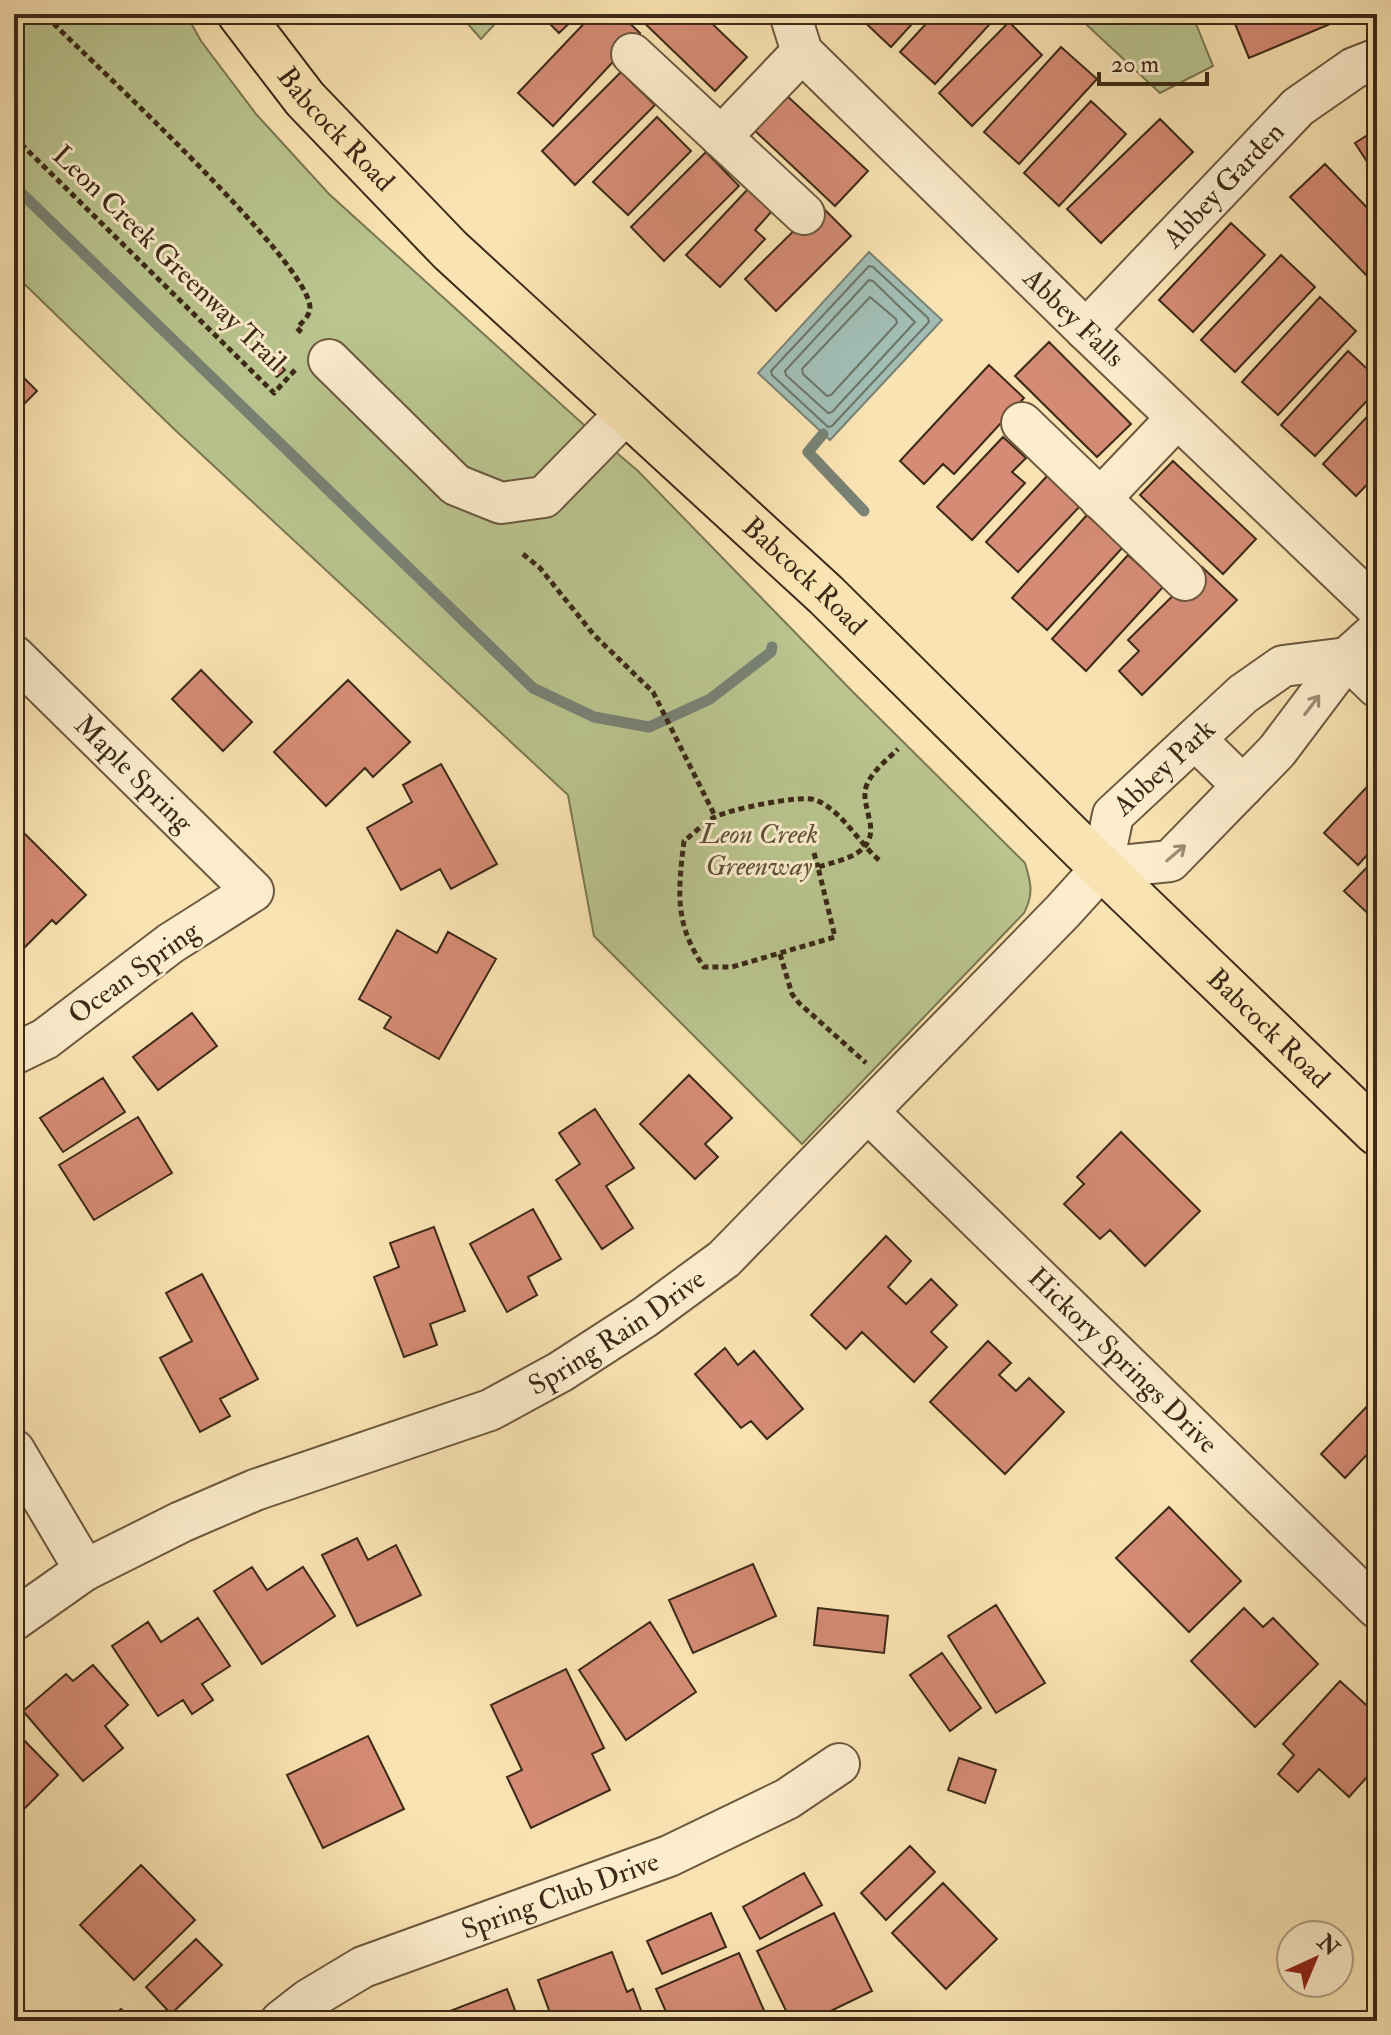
<svg xmlns="http://www.w3.org/2000/svg" width="1391" height="2035" font-family="'IM FELL Double Pica',serif">
  <style>
    .green { fill: #bac58f; stroke: #7b7853; stroke-width: 2 }
    .water { fill: #a1bdb4; stroke: #798275; stroke-width: 2 }
    .lines { fill: none; stroke-linecap: round; stroke-linejoin: round }
    .shore { stroke: #6e7466; stroke-width: 2 }
    .stream { stroke: #798275; stroke-width: 11 }
    .building { fill: #d58b75; stroke: #3c2a17; stroke-width: 2 }
    .minor-casing { stroke: #6c583e; stroke-width: 44 }
    .major-casing { stroke: #3c2a17; stroke-width: 48 }
    .path { stroke: #3c2a17; stroke-width: 5; stroke-dasharray: 6 4; stroke-linecap: butt }
    .minor { stroke: #fcedcd; stroke-width: 40 }
    .major { stroke: #fae3b2; stroke-width: 44 }
    .oneway { stroke: #9c8c72 }
    .labels { text-anchor: middle; dominant-baseline: central; stroke-width: 6; stroke-linejoin: round; paint-order: stroke }
    .street-label { font-size: 28px; fill: #3c2a17; stroke: #fcedcd }
    .park-label { font-size: 28px; font-style: italic; fill: #5c5135; stroke: #fcedcd }
  </style>
  <rect width="100%" height="100%" fill="#fae3b2"/>
  <filter id="stains"><feTurbulence type="fractalNoise" baseFrequency=".0025" numOctaves="4"/><feColorMatrix values="0 0 0 0 .2 0 0 0 0 .09 0 0 0 0 .02 0 0 0 .5 -.17"/></filter>
  <radialGradient id="worn" r=".72"><stop offset=".6" stop-color="#630" stop-opacity="0"/><stop offset="1" stop-color="#630" stop-opacity=".3"/></radialGradient>
  <!-- green -->
  <path class="green" d="M14,14H186L201,41L256,114L329,194L584,425L638,471L852,691L1025,863C1031,883 1034,894 1024,913L802,1144L594,936L568,795L174,429L14,274Z
    M459,14H504L481,39Z
    M1075,14H1192L1213,66L1160,93Z"/>
  <!-- water -->
  <path class="water" d="M869,252L942,320L830,440L758,373Z"/>
  <g class="lines">
    <!-- shore -->
    <path class="shore" d="M869,266L873,267L928,318L929,322L832,426L828,427L772,375L771,371Z
      M869,280L873,281L915,322L832,412L828,413L786,375L785,371Z
      M870,297L896,319L897,323L831,395L827,396L803,374L802,369Z"/>
    <!-- stream -->
    <path class="stream" d="M14,186L533,688L594,717L649,727L710,699L771,652L772,647
      M823,434L808,452L864,511"/>
  </g>
  <!-- building -->
  <path class="building" d="M540,14H579L559,33Z
    M593,14H620L640,33L553,126L518,93Z
    M635,14H702L747,57L715,91Z
    M856,14H921L891,47Z
    M935,14H999L935,84L900,52Z
    M1231,14H1354L1249,58Z
    M1009,22L1042,55L972,126L939,93Z
    M1061,47L1097,79L1019,164L984,132Z
    M621,72L655,105L575,185L542,151Z
    M785,94L868,171L835,206L753,129Z
    M1091,101L1126,134L1059,206L1024,173Z
    M657,117L691,151L628,215L593,182Z
    M1160,119L1193,152L1101,243L1067,209Z
    M1377,129V177L1355,143Z
    M706,152L739,186L664,261L631,227Z
    M1325,164L1377,218V273L1371,280L1290,197Z
    M748,189L772,211L755,230L765,239L720,287L686,255Z
    M820,205L851,236L776,311L745,279Z
    M1231,223L1265,255L1193,332L1159,300Z
    M1281,255L1315,287L1235,372L1201,340Z
    M1320,297L1356,331L1278,415L1242,382Z
    M1049,342L1131,424L1097,457L1015,376Z
    M1348,351L1377,378V390L1315,456L1281,425Z
    M276,361L285,370L277,377L269,369Z
    M989,365L1024,398L954,474L943,464L924,484L900,461Z
    M14,368L37,391L14,414Z
    M1377,406V474L1356,496L1323,464Z
    M1003,437L1026,458L1012,472L1025,483L972,540L937,507Z
    M1173,461L1256,539L1223,574L1140,495Z
    M1048,475L1081,505L1018,572L986,542Z
    M1087,515L1123,547L1047,630L1012,598Z
    M1128,555L1163,587L1086,671L1052,639Z
    M1202,567L1237,600L1142,695L1119,671L1139,651L1128,640Z
    M201,670L252,722L223,751L172,699Z
    M348,680L410,742L373,777L365,768L326,806L274,752Z
    M441,764L497,864L451,889L440,869L401,890L367,828L412,802L403,785Z
    M1377,776V844L1358,865L1324,833Z
    M20,829L86,895L56,924L52,920L20,952L14,946V835Z
    M1376,858L1377,859V922L1344,891Z
    M397,930L437,953L448,932L496,959L439,1059L384,1028L391,1017L359,999Z
    M192,1013L217,1046L158,1090L133,1057Z
    M689,1075L732,1118L705,1144L718,1157L695,1179L640,1124Z
    M103,1078L125,1112L63,1152L40,1118Z
    M595,1109L634,1168L606,1186L633,1228L602,1249L556,1180L580,1164L559,1133Z
    M138,1117L172,1173L94,1220L59,1165Z
    M1121,1132L1200,1211L1145,1266L1110,1230L1100,1239L1064,1204L1084,1184L1077,1177Z
    M533,1209L561,1259L528,1277L537,1295L507,1312L470,1244Z
    M434,1227L465,1311L430,1324L437,1345L404,1357L374,1277L399,1267L390,1243Z
    M886,1236L911,1261L888,1287L906,1304L931,1279L957,1305L931,1332L947,1347L914,1382L862,1332L846,1349L811,1315Z
    M202,1274L258,1379L220,1399L230,1416L200,1432L160,1358L192,1341L166,1293Z
    M988,1341L1011,1363L999,1375L1016,1391L1029,1378L1064,1412L1005,1474L930,1402Z
    M725,1348L738,1365L754,1351L803,1409L767,1439L751,1421L741,1428L695,1374Z
    M1377,1396V1448L1375,1446L1345,1478L1321,1454Z
    M1169,1507L1241,1581L1189,1632L1116,1558Z
    M357,1538L368,1560L396,1545L421,1595L357,1626L322,1555Z
    M753,1564L776,1616L693,1653L669,1600Z
    M252,1567L267,1590L303,1567L335,1616L262,1664L214,1591Z
    M996,1605L1045,1683L996,1713L948,1636Z
    M818,1608L888,1616L884,1653L814,1645Z
    M1244,1608L1263,1627L1273,1618L1318,1664L1255,1727L1191,1661Z
    M198,1618L230,1666L202,1684L213,1700L192,1714L183,1700L158,1716L112,1646L148,1622L161,1642Z
    M650,1622L696,1692L626,1740L579,1670Z
    M942,1653L981,1708L950,1731L910,1675Z
    M93,1665L128,1705L105,1726L123,1748L83,1781L23,1711L66,1674L73,1681Z
    M566,1669L604,1748L592,1754L610,1790L531,1828L507,1777L522,1770L491,1705Z
    M1340,1681L1377,1715V1766L1349,1797L1319,1769L1298,1792L1278,1774L1294,1755L1283,1744Z
    M17,1733L58,1775L14,1819V1736Z
    M368,1736L404,1809L323,1848L287,1775Z
    M959,1758L996,1770L985,1803L948,1790Z
    M910,1846L935,1872L886,1920L861,1893Z
    M141,1865L195,1920L134,1980L80,1925Z
    M804,1873L822,1905L760,1939L743,1907Z
    M943,1883L997,1939L946,1989L892,1933Z
    M711,1913L726,1947L662,1974L647,1941Z
    M834,1913L872,1991L810,2021H791L757,1951Z
    M196,1939L222,1965L171,2014L146,1987Z
    M612,1952L627,1992L633,1989L645,2021H553L538,1980Z
    M739,1953L766,2015L753,2021H670L656,1989Z
    M507,1989L519,2021H444L442,2014Z
    M121,2009L133,2021H108Z"/>
  <g class="lines">
    <!-- minor casing -->
    <g class="minor-casing">
      <g id="minor">
        <path id="s1" d="M790,14L802,52L1086,330L1377,608"/>
        <path d="M632,54L804,214"/>
        <path d="M721,137L802,52"/>
        <path id="s2" d="M1086,330L1298,107L1354,68L1377,59"/>
        <path d="M329,360L456,485L501,503L544,497L627,412"/>
        <path d="M1022,423L1185,580"/>
        <path d="M1100,499L1177,418"/>
        <path id="s3" d="M14,656L253,891L171,943L45,1039L14,1054"/>
        <path d="M1347,658L1377,687"/>
        <path d="M1195,739L1243,786"/>
        <path d="M1102,868L1170,861L1277,751L1347,658L1377,631"/>
        <path id="s4" d="M1102,868L1113,815L1243,694L1283,666L1347,658"/>
        <path id="s5" d="M868,1112L1377,1608"/>
        <path d="M14,1450L85,1570"/>
        <path id="s6" d="M14,1620L85,1570L181,1522L255,1490L490,1410L560,1372L645,1317L724,1259L1063,911L1102,868"/>
        <path id="s7" d="M281,2021L308,2000L363,1967L669,1856L787,1799L839,1764"/>
      </g>
    </g>
    <!-- major casing -->
    <g class="major-casing">
      <g id="major">
        <path id="s8" d="M240,14L305,99L450,250L826,595L1102,868L1377,1133"/>
      </g>
    </g>
    <!-- path -->
    <path class="path" d="M36,14L54,24C96,66 310,263 310,308C310,316 302,322 297,328L303,334
      M14,137L274,393L295,370
      M523,554L540,568L594,635L653,692L715,816
      M814,853L818,867
      M879,860C858,842 842,811 816,800C803,794 725,810 713,818C703,824 693,834 684,841C678,891 674,924 704,967H732L835,937L818,867C844,859 879,854 869,818C867,807 863,798 866,787C871,772 887,760 898,749
      M780,954L792,994L799,1003L866,1063"/>
    <!-- minor -->
    <use href="#minor" class="minor"/>
    <!-- major -->
    <use href="#major" class="major"/>
  </g>
  <!-- one-way arrows -->
  <defs><path id="oneway-shaft" d="M-6 0H5M1.5-3L5.5 0L1.5 3" fill="none" stroke-width="1.6" stroke-linecap="round" stroke-linejoin="round" transform="scale(2)"/></defs>
  <g class="oneway">
    <use href="#oneway-shaft" transform="translate(1312 705) rotate(-53)"/>
    <use href="#oneway-shaft" transform="translate(1176 853) rotate(-40)"/>
  </g>
  <g class="labels">
    <!-- street labels -->
    <g class="street-label">
      <text stroke="none"><textPath href="#s8" startOffset="150">Babcock Road</textPath></text>
      <text stroke="none"><textPath href="#s2" startOffset="200">Abbey Garden</textPath></text>
      <text transform="translate(169 259) rotate(44)">Leon Creek Greenway Trail</text>
      <text stroke="none"><textPath href="#s1" startOffset="420">Abbey Falls</textPath></text>
      <text stroke="none"><textPath href="#s8" startOffset="798">Babcock Road</textPath></text>
      <text stroke="none"><textPath href="#s4" startOffset="124">Abbey Park</textPath></text>
      <text stroke="none"><textPath href="#s3" startOffset="168">Maple Spring</textPath></text>
      <text transform="translate(134 973) rotate(-36)">Ocean Spring</text>
      <text stroke="none"><textPath href="#s8" startOffset="1446">Babcock Road</textPath></text>
      <text stroke="none"><textPath href="#s6" startOffset="672">Spring Rain Drive</textPath></text>
      <text stroke="none"><textPath href="#s5" startOffset="356">Hickory Springs Drive</textPath></text>
      <text stroke="none"><textPath href="#s7" startOffset="308">Spring Club Drive</textPath></text>
    </g>
    <!-- park labels -->
    <g class="park-label">
      <text x="759" y="834">Leon Creek<tspan x="759" dy="32">Greenway</tspan></text>
    </g>
  </g>
  <!-- margin -->
  <rect width="1391" height="2035" fill="none" stroke="#fae3b2" stroke-width="48"/>
  <rect x="16" y="16" width="1359" height="2003" fill="none" stroke="#3c2a17" stroke-width="4"/>
  <rect x="24" y="24" width="1343" height="1987" fill="none" stroke="#3c2a17" stroke-width="2"/>
  <!-- north arrow -->
  <g transform="translate(1315 1959) rotate(44)"><circle r="38" fill="#fcedcd" stroke="#af9f84" stroke-width="2"/>
  <path d="M0-6L14 30L0 20L-14 30Z" fill="#8f2418"/>
  <text y="-12" font-size="22" font-weight="bold" text-anchor="middle" fill="#3c2a17">N</text>
  </g>
  <!-- scale -->
  <path d="M1099 72v12h108v-12" fill="none" stroke="#3c2a17" stroke-width="4"/>
  <text x="1111" y="72" font-size="24" fill="#3c2a17" stroke="#fcedcd" stroke-width="6" paint-order="stroke">20 m</text>
  <rect width="100%" height="100%" filter="url(#stains)"/>
  <rect width="100%" height="100%" fill="url(#worn)"/>
</svg>
